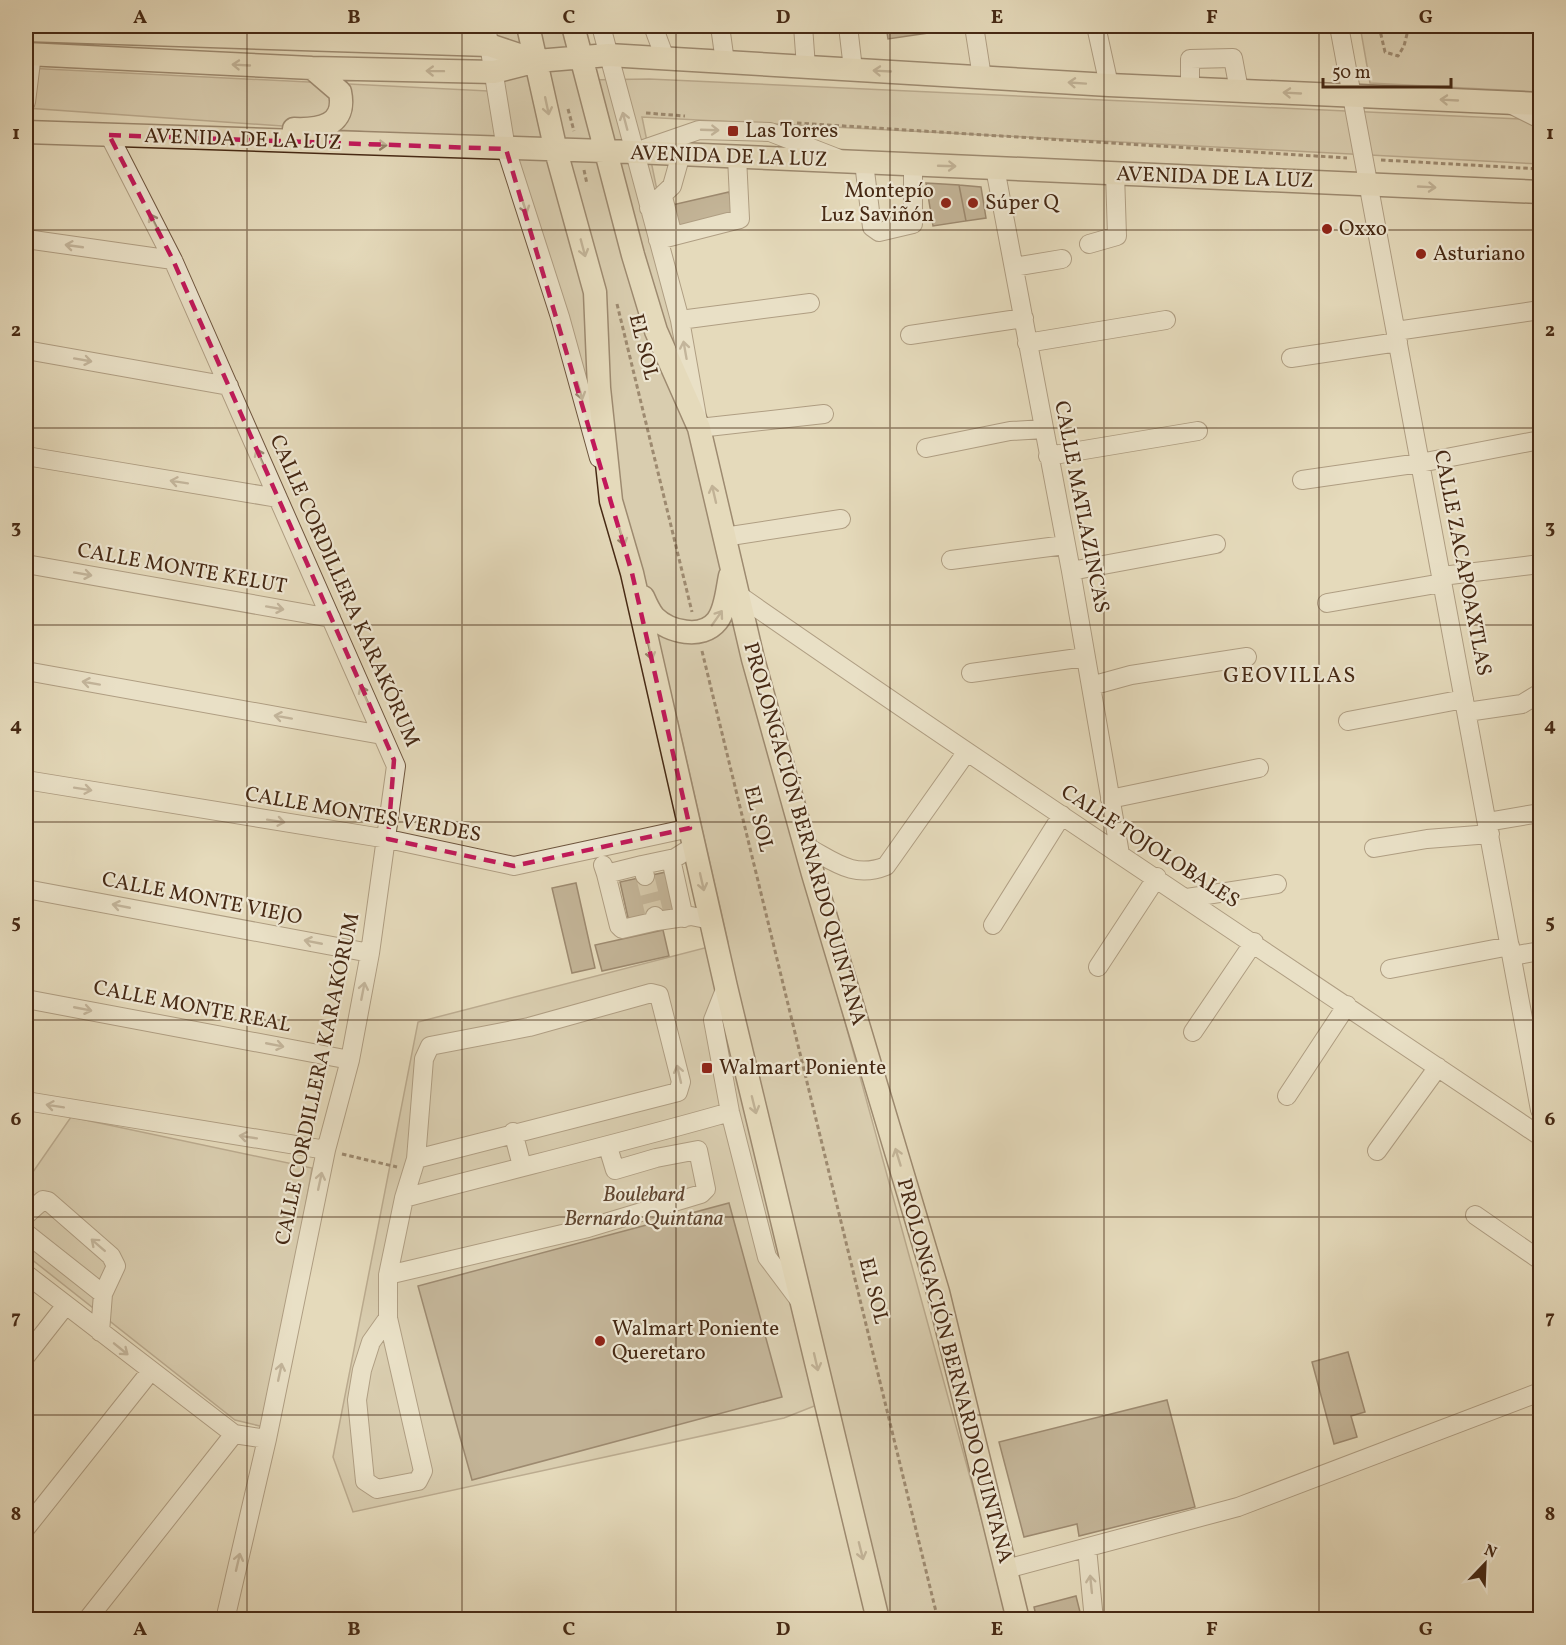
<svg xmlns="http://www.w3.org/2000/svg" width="1566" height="1645" font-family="Vollkorn,serif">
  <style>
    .green { fill: #cabc9f; stroke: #88725a; stroke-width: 1.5 }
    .building { fill: #99856b; stroke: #462914; stroke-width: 1.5 }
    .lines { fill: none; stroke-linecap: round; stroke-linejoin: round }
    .minor-tunnel { stroke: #c5b79a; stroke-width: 18; stroke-dasharray: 18 9; stroke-linecap: butt }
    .minor-casing { stroke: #6e553e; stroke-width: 20 }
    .major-casing { stroke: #462914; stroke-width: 25 }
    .path { stroke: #462914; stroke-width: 3; stroke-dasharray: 4.5 3; stroke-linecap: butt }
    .minor { stroke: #eee7d3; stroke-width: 18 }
    .major { stroke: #e5dabb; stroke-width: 22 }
    .oneway { stroke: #968268 }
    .oneway2 { stroke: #9a8874 }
    .marked { fill: none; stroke: #c2185b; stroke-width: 4.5; stroke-dasharray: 12 8; stroke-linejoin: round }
    .grid { fill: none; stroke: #462914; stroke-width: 1.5; stroke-opacity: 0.55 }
    .poi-dot { fill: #8f2418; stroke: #eee7d3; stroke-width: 2 }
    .labels { text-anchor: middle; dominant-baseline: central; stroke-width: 4.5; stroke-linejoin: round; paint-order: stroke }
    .poi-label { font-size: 21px; fill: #462914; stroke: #eee7d3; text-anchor: start }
    .street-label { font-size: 21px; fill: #462914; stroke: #eee7d3 }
    .park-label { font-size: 21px; font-style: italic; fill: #604630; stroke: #eee7d3 }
    .neighbourhood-label { font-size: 22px; letter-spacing: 1.5px; fill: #462914; stroke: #eee7d3 }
    .neatline { fill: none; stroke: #462914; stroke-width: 2 }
    .grid-label { font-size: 20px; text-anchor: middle; font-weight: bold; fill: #462914 }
  </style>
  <rect width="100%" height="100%" fill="#e5dabb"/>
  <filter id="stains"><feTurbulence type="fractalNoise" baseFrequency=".00333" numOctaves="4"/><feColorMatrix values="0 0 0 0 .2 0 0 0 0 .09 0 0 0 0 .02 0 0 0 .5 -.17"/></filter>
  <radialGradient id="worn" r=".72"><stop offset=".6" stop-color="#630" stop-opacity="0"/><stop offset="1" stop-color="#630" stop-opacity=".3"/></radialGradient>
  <!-- green -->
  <path class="green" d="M484,26H571L585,80L649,79L1540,120V164L642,117L776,771L1009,1619H886L832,1399L784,1418L353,1512L333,1457L418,1022L728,942L678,722L496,141L26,108V68L488,91Z
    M1360,26H1540V92L1370,83Z
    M71,1117L312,1168L268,1428L235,1420L26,1255V1182Z"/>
  <!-- building -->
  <path class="building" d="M886,26H932L928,33L888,39Z
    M926,183L959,185L966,221L933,226Z
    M959,185L981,187L986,218L966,221Z
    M729,192L735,217L678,231L672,205Z
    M666,872L675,912L629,922L620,882Z
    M576,883L595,968L572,973L552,888Z
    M663,930L669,956L602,971L595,945Z
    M729,1203L782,1397L472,1480L418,1286Z
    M1348,1352L1365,1412L1351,1416L1357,1437L1334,1444L1312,1362Z
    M1167,1400L1195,1507L1079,1536L1077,1524L1024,1537L999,1442Z
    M1076,1596L1082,1620H1037L1034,1607Z"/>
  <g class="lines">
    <!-- minor-tunnel -->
    <path class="minor-tunnel" d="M645,876L655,916"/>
    <!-- minor casing -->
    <g class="minor-casing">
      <path id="minor" d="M486,26L506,149L560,317L599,458
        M601,26L680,320L699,428L824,414
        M653,26L665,58
        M720,26L725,62
        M803,26L806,67
        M848,26L853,69
        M974,26L982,77
        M1096,26L1109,85
        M1339,26L1540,1110
        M1190,88V59L1233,58L1239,90
        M26,102L32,54
        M1510,104L1540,119
        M109,135L173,260L396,766L370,953L350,1060L326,1150L267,1439L225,1620
        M641,150L699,130L770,132L837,158
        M864,163L872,227L879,232L913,224V165
        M995,168L1071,571L1120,854
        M663,197L673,236
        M649,208L672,186L681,154
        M26,239L173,260
        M658,240L740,219L737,157
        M1089,244L1117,236L1115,173
        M1014,267L1062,259
        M680,320L810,303
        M1396,331L1540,310
        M910,335L1024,318
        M1027,343L1166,320
        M26,350L229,386
        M1291,358L1398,342
        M926,448L1010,431L1044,429
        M26,456L278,498
        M1048,456L1198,431
        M1302,480L1420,463L1540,440
        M724,537L841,519
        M951,560L1065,545
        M26,564L331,618
        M1071,571L1216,544
        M1442,576L1540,564
        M737,594C1002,778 1272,956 1540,1136
        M1327,603L1442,583
        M26,671L382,735
        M971,673L1085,657
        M1091,686L1131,675L1247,657
        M1467,712L1522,704L1540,693
        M1348,721L1464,699
        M26,780L388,839L514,866L690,828
        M1110,799L1259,768
        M1487,822L1540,813
        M807,847C835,862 854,879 886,866L966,753
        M1374,848L1427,839L1490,834
        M671,859L684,918
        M603,865L606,874L642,865
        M606,874L619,926L622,929L657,921
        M645,876L642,865L675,858L694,846
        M26,889L370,953
        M1187,898L1277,884
        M655,916L657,921L691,916L711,920
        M993,925L1062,815
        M1512,956L1540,951
        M1098,967L1157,877
        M1390,969L1510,946
        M726,987L713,1020L730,1112L767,1257L800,1301
        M26,999L350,1060
        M1193,1032L1254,942
        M1287,1096L1347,1005
        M26,1101L326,1150
        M513,1132L522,1166
        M1377,1151L1438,1067
        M404,1198C512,1169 622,1143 730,1112
        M26,1215L43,1200L48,1201L111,1256L116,1266L103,1294L100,1332
        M1475,1215L1540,1260
        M26,1233L103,1294
        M26,1274L234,1434L267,1439
        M388,1275L588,1228L701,1194L706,1189L698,1150L656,1158L615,1170L608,1147
        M388,1318L423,1471L418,1481L377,1489L365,1481L357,1400L362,1370L371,1342L388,1318V1275L404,1198L416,1159L424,1059L430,1046L529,1027L651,993L659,995L681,1082L678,1092L416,1159
        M26,1356L66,1305
        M26,1528L150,1372
        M1087,1548L1094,1620
        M1006,1569L1238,1507L1540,1392
        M87,1620L234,1434"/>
    </g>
    <!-- major casing -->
    <g class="major-casing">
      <path id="major" d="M528,26L556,151L595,292L599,388L611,501L632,573L726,987L878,1620
        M573,26L633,255L656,331L699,428L753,659L813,874L938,1292L1018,1620
        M26,30L489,45L537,61
        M26,54L312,68L494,72L537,61L608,55L1109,85L1540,104
        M294,129C319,130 347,126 340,92L312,68
        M26,132L634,152L1540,192
        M643,597C646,604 649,611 654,617C669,632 702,640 717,621C726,610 727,590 730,576"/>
    </g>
    <!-- path -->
    <path class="path" d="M1379,26L1385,52L1398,56L1404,46L1409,26
      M568,109L574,131
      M646,113L685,116
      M797,123L1347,158
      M1381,160L1540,169
      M584,170L587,184
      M617,304L692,612
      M702,651L938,1620
      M342,1154L397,1167"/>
    <!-- minor -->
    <use href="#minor" class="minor"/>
    <!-- major -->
    <use href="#major" class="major"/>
  </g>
  <!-- one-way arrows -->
  <defs><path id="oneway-shaft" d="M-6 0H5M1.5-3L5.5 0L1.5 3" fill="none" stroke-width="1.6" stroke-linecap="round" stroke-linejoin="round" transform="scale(1.5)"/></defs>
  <g class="oneway">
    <use href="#oneway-shaft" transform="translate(241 65) rotate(-177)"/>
    <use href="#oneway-shaft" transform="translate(435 71) rotate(-179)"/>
    <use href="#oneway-shaft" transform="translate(882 71) rotate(-177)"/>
    <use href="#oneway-shaft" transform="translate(1077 83) rotate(-176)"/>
    <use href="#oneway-shaft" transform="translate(1292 93) rotate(-177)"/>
    <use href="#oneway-shaft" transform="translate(1449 100) rotate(-177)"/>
    <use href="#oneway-shaft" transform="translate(547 106) rotate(78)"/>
    <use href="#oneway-shaft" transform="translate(378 145) rotate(2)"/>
    <use href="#oneway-shaft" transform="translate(947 166) rotate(2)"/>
    <use href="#oneway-shaft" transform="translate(1427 187) rotate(3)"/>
    <use href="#oneway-shaft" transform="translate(583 248) rotate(75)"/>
    <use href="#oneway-shaft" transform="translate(714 494) rotate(-103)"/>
    <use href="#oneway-shaft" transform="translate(622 537) rotate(74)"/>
    <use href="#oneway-shaft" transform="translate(717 618) rotate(-55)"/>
    <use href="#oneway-shaft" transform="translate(650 651) rotate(77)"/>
    <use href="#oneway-shaft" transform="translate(702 882) rotate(77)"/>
    <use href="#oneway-shaft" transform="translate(754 1105) rotate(76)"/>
    <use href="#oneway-shaft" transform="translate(898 1157) rotate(-107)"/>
    <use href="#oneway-shaft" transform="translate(816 1362) rotate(77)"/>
    <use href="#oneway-shaft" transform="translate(861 1551) rotate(76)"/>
  </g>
  <g class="oneway2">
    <use href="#oneway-shaft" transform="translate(625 121) rotate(-105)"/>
    <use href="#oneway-shaft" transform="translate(710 130) rotate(2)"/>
    <use href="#oneway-shaft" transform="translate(524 205) rotate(72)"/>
    <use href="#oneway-shaft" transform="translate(154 222) rotate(-117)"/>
    <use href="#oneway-shaft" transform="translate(74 246) rotate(-172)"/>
    <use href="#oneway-shaft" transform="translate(685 350) rotate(-100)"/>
    <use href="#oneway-shaft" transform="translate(83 360) rotate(10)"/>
    <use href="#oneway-shaft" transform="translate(580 391) rotate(74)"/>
    <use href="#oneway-shaft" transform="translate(260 457) rotate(-114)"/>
    <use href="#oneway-shaft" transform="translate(179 482) rotate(-171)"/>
    <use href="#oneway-shaft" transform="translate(83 574) rotate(10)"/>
    <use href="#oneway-shaft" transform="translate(275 608) rotate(10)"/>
    <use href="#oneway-shaft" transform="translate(91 683) rotate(-170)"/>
    <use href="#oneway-shaft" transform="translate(364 694) rotate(-114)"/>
    <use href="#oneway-shaft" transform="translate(283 717) rotate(-170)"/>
    <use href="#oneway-shaft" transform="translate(83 789) rotate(9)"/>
    <use href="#oneway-shaft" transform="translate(276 821) rotate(9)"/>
    <use href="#oneway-shaft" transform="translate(121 906) rotate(-169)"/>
    <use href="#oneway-shaft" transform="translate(313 942) rotate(-169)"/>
    <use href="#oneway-shaft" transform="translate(363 991) rotate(-79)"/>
    <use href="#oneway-shaft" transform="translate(83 1009) rotate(11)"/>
    <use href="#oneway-shaft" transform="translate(275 1045) rotate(11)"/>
    <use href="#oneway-shaft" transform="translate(679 1074) rotate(-103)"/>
    <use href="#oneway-shaft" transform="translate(55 1106) rotate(-171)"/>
    <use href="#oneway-shaft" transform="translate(248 1137) rotate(-171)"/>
    <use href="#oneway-shaft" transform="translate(320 1181) rotate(-78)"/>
    <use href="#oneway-shaft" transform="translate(98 1245) rotate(-139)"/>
    <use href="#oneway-shaft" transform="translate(121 1349) rotate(39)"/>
    <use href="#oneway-shaft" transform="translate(280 1372) rotate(-78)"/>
    <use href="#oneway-shaft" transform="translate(238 1562) rotate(-77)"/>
    <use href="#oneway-shaft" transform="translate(1091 1584) rotate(-96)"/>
  </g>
  <!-- marked area -->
  <path d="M0 0H1566V1645H0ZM109,135L506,149L632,573L690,828L514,866L388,839L394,760L173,260Z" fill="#e5dabb" fill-opacity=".55" fill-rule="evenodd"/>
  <path class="marked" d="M109,135L506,149L632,573L690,828L514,866L388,839L394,760L173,260Z"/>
  <!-- grid -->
  <path class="grid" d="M247,26V1620M462,26V1620M676,26V1620M890,26V1620M1104,26V1620M1319,26V1620M26,230H1540M26,428H1540M26,625H1540M26,822H1540M26,1020H1540M26,1217H1540M26,1415H1540"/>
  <!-- markers -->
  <g class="poi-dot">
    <rect x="727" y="125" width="12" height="12" rx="3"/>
    <circle cx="946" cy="203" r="6"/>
    <circle cx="973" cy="203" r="6"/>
    <circle cx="1327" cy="229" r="6"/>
    <circle cx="1421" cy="254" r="6"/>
    <rect x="701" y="1062" width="12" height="12" rx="3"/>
    <circle cx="600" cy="1341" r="6"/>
  </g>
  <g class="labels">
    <!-- poi labels -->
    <g class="poi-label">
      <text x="745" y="131">Las Torres</text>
      <text x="934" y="191" text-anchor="end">Montepío<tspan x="934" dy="24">Luz Saviñón</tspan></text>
      <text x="985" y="203">Súper Q</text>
      <text x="1339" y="229">Oxxo</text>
      <text x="1433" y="254">Asturiano</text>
      <text x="719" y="1068">Walmart Poniente</text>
      <text x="612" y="1329">Walmart Poniente<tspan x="612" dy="24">Queretaro</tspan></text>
    </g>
    <!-- street labels -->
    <g class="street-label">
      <text transform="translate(243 140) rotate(2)">AVENIDA DE LA LUZ</text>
      <text transform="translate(729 157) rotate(2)">AVENIDA DE LA LUZ</text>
      <text transform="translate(1215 178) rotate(2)">AVENIDA DE LA LUZ</text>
      <text transform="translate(643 347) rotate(76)">EL SOL</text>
      <text transform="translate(1081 507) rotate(79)">CALLE MATLAZINCAS</text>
      <text transform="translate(1462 563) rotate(79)">CALLE ZACAPOAXTLAS</text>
      <text transform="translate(182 569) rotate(10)">CALLE MONTE KELUT</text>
      <text transform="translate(344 591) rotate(66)">CALLE CORDILLERA KARAKÓRUM</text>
      <text transform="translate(363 815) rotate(10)">CALLE MONTES VERDES</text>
      <text transform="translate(758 819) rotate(76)">EL SOL</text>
      <text transform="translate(804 834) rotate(74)">PROLONGACIÓN BERNARDO QUINTANA</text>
      <text transform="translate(1150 847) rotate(33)">CALLE TOJOLOBALES</text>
      <text transform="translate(202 899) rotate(11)">CALLE MONTE VIEJO</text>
      <text transform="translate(192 1007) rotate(11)">CALLE MONTE REAL</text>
      <text transform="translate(318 1079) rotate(-78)">CALLE CORDILLERA KARAKÓRUM</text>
      <text transform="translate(873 1291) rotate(76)">EL SOL</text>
      <text transform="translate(954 1371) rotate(75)">PROLONGACIÓN BERNARDO QUINTANA</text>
    </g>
    <!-- park labels -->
    <g class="park-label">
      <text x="644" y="1195">Boulebard<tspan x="644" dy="24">Bernardo Quintana</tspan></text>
    </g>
    <!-- neighbourhood labels -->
    <g class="neighbourhood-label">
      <text x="1290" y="676">GEOVILLAS</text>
    </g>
  </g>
  <!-- margin -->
  <rect width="1566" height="1645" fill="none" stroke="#e5dabb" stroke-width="66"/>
  <!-- north arrow -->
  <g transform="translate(1485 1564) rotate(23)" stroke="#eee7d3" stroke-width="4.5" paint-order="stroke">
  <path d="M0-4.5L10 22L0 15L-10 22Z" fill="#462914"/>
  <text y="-9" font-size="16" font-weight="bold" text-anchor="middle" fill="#462914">N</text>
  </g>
  <!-- scale -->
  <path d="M1323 78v9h128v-9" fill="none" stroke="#462914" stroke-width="3"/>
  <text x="1332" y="78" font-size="18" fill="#462914" stroke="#eee7d3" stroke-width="4.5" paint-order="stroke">50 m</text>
  <rect x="33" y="33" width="1500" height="1579" class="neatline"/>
  <g class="grid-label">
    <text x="140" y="23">A</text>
    <text x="354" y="23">B</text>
    <text x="569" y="23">C</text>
    <text x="783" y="23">D</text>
    <text x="997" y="23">E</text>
    <text x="1212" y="23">F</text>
    <text x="1426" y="23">G</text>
    <text x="16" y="139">1</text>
    <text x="1550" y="139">1</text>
    <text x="16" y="336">2</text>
    <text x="1550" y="336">2</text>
    <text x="16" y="533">3</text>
    <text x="1550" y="533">3</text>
    <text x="16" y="731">4</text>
    <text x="1550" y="731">4</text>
    <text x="16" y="928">5</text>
    <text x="1550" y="928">5</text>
    <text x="16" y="1125">6</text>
    <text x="1550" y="1125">6</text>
    <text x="16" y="1323">7</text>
    <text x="1550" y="1323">7</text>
    <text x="16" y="1520">8</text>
    <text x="1550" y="1520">8</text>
    <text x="140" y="1635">A</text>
    <text x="354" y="1635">B</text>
    <text x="569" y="1635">C</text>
    <text x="783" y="1635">D</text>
    <text x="997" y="1635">E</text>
    <text x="1212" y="1635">F</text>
    <text x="1426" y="1635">G</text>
  </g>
  <rect width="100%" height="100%" filter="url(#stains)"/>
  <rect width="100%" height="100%" fill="url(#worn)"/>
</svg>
